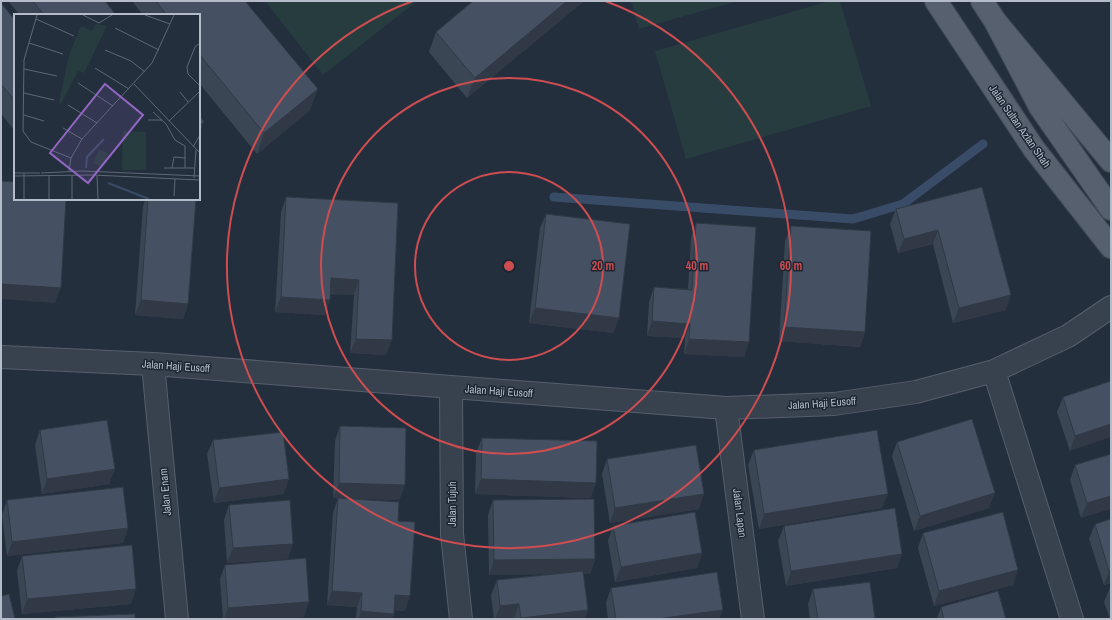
<svg xmlns="http://www.w3.org/2000/svg" width="1112" height="620" font-family="'Archivo Narrow',sans-serif">
  <style>
    .green { fill: #263c3f }
    .lines { fill: none; stroke-linecap: round; stroke-linejoin: round }
    .stream { stroke: #394c67; stroke-width: 9 }
    .street-casing { stroke: #565f6c; stroke-width: 24 }
    .primary-casing { stroke: #414a57; stroke-width: 24 }
    .street { stroke: #38414e; stroke-width: 22 }
    .primary { stroke: #56606e; stroke-width: 22 }
    .wall { fill: #3b4654 }
    .shaded-wall { fill: #303945 }
    .building { fill: #455162; stroke: #303945 }
    .ring { fill: none; stroke: #ce4d50; stroke-width: 2 }
    .labels { text-anchor: middle; dominant-baseline: central; stroke-width: 3; stroke-linejoin: round; paint-order: stroke }
    .street-label { font-size: 11px; fill: #b4bcc9; stroke: #1d2633 }
    .inset-river { fill: none; stroke: #394c67; stroke-width: 2 }
    .inset-road { fill: none; stroke: #5e6776; stroke-width: 1 }
    .view { fill: #9266c3; fill-opacity: 0.15; stroke: #9266c3; stroke-width: 2 }
    .inset-edge { fill: none; stroke: #b4bcc9; stroke-width: 2 }
    .centre { fill: #ce4d50; stroke: #1d2633; stroke-width: 2 }
    .ring-label { font-size: 12px; text-anchor: middle; font-weight: bold; fill: #ce4d50; stroke: #1d2633; stroke-width: 3; stroke-linejoin: round; paint-order: stroke }
  </style>
  <rect width="100%" height="100%" fill="#242f3e"/>
  <!-- green -->
  <path class="green" d="M265,1H417L323,75Z
    M631,1H737L639,29Z
    M830,1H840L871,106L686,159L655,51Z"/>
  <g class="lines">
    <!-- stream -->
    <path class="stream" d="M554,197L853,219L903,204L983,144"/>
    <!-- street casing -->
    <g class="street-casing">
      <path id="street" d="M1,357L153,364L726,408L834,404L916,392L994,371L1068,336L1111,307
        M153,364L177,619
        M994,371L1072,619
        M451,387L452,534L461,619
        M726,408L753,619"/>
    </g>
    <!-- primary casing -->
    <g class="primary-casing">
      <path id="primary" d="M936,1L1034,149L1111,247
        M982,1L995,21L1111,161
        M995,21L1040,107L1111,209"/>
    </g>
    <!-- street -->
    <use href="#street" class="street"/>
    <!-- primary -->
    <use href="#primary" class="primary"/>
  </g>
  <!-- wall -->
  <path class="wall" d="M8,1H105L116,15H20Z
    M132,1H245L310,110L257,154L199,83V15H143Z
    M584,1L467,98L429,52L436,32Z
    M1,3L15,20V131L1,114Z
    M982,187L1006,310L953,323L933,244L898,253L890,224L896,209Z
    M286,197L398,203L386,355L350,353L354,295L330,294L325,315L275,312L281,212Z
    M146,199H196L188,304L183,319L135,315L143,206Z
    M546,214L619,318L613,333L529,323L540,228Z
    M696,223L749,342L744,357L684,354L685,338L647,336L649,302L654,287L688,289L691,238Z
    M791,226L865,332L860,347L779,341L785,241Z
    M1111,381L1070,451L1057,412L1063,397Z
    M340,426L405,485L399,500L333,498L335,441Z
    M40,430L115,469L109,484L42,494L35,445Z
    M482,438L591,498L475,494L476,453Z
    M213,440L284,494L214,503L207,454Z
    M897,442L989,508L914,531L892,456Z
    M754,450L882,508L759,529L748,465Z
    M1111,454L1081,518L1070,480L1075,465Z
    M607,459L699,509L610,523L602,474Z
    M338,498L398,521L405,611L394,610V614L392,619H356L357,607L327,605L333,513Z
    M7,500L128,528L123,543L7,556L2,515Z
    M493,500L595,559L590,574H584L585,619H494L491,595L497,580L551,574L489,575L488,515Z
    M229,505L288,559L227,563L224,520Z
    M1111,519V583L1104,585L1089,539L1095,524Z
    M613,526L702,553L697,568L615,582L608,541Z
    M784,526L902,554L897,568L786,586L778,541Z
    M923,533L1013,585L934,606L918,548Z
    M22,556L131,604L22,614L17,571Z
    M225,565L304,617L271,619H223L220,579Z
    M1111,586V619H1110L1104,602L1110,587Z
    M611,588L719,619H608L606,603Z
    M813,589L875,619H810L808,604Z
    M941,607L1006,619H937Z"/>
  <!-- shaded-wall -->
  <path class="shaded-wall" d="M567,1H584L467,98L475,78Z
    M318,89L310,110L257,154L264,133Z
    M204,122L199,136V126Z
    M938,230L933,244L898,253L904,239Z
    M331,278L359,280L354,295L326,293Z
    M1,284L61,288L55,303L1,299Z
    M1011,295L1006,310L953,323L959,308Z
    M281,297L330,300L325,315L275,312Z
    M141,300L188,304L183,319L135,315Z
    M535,308L619,318L613,333L529,323Z
    M652,321L690,324L685,338L647,336Z
    M784,327L865,332L860,347L779,341Z
    M356,339L392,340L386,355L350,353Z
    M689,339L749,342L744,357L684,354Z
    M1111,424V437L1070,451L1075,436Z
    M115,469L109,484L42,494L47,479Z
    M289,479L284,494L214,503L219,488Z
    M481,479L596,483L591,498L475,494Z
    M339,483L405,485L399,500L333,498Z
    M995,493L989,508L914,531L920,516Z
    M704,494L699,509L610,523L615,508Z
    M888,494L882,508L759,529L764,514Z
    M1111,496V509L1081,518L1087,503Z
    M128,528L123,543L7,556L12,542Z
    M293,544L288,559L227,563L233,548Z
    M702,553L697,568L615,582L621,567Z
    M902,554L897,568L786,586L791,571Z
    M595,559L590,574L489,575L494,560Z
    M1018,570L1013,585L934,606L939,591Z
    M1111,570V583L1104,585L1109,571Z
    M136,589L131,604L22,614L27,599Z
    M332,591L362,593L357,607L327,605Z
    M395,595L410,596L405,611L389,610Z
    M309,602L304,617L271,619H224L228,608Z
    M519,604L514,619H495L500,606Z
    M588,610L585,619H520L521,618Z
    M723,610L719,619H657Z
    M361,611L394,614L392,619H358Z"/>
  <!-- building -->
  <path class="building" d="M33,1H105L116,15H44Z
    M156,1H245L318,89L264,133L199,54V15H167Z
    M473,1H567L475,78L436,32Z
    M1,3L15,20V101L1,84Z
    M199,115L204,122L199,126Z
    M1,181L15,182V199H66L61,288L1,284Z
    M982,187L1011,295L959,308L938,230L904,239L896,209Z
    M286,197L398,203L392,340L356,339L359,280L331,278L330,300L281,297Z
    M148,199H196L188,304L141,300Z
    M546,214L630,224L619,318L535,308Z
    M696,223L756,227L749,342L689,339L690,324L652,321L654,287L692,290Z
    M791,226L871,231L865,332L784,327Z
    M1111,381V424L1075,436L1063,397Z
    M972,419L995,493L920,516L897,442Z
    M107,420L115,469L47,479L40,430Z
    M340,426L406,428L405,485L339,483Z
    M877,430L888,494L764,514L754,450Z
    M283,432L289,479L219,488L213,440Z
    M482,438L597,441L596,483L481,479Z
    M696,445L704,494L615,508L607,459Z
    M1111,454V496L1087,503L1075,465Z
    M123,487L128,528L12,542L7,500Z
    M338,498L399,502L398,521L415,522L410,596L395,595L394,614L361,611L362,593L332,591Z
    M594,499L595,559L494,560L493,500Z
    M290,500L293,544L233,548L229,505Z
    M895,508L902,554L791,571L784,526Z
    M695,512L702,553L621,567L613,526Z
    M1003,512L1018,570L939,591L923,533Z
    M1111,519V570L1109,571L1095,524Z
    M132,545L136,589L27,599L22,556Z
    M306,558L309,602L228,608L225,565Z
    M583,571L588,610L521,618L519,604L500,606L497,580Z
    M717,572L723,610L657,619H616L611,588Z
    M870,582L875,619H818L813,589Z
    M998,591L1006,619H944L941,607Z
    M9,594L15,619H1V596Z
    M135,614V619H55V617Z"/>
  <!-- distance rings -->
  <g class="ring">
    <circle cx="509" cy="266" r="94"/>
    <circle cx="509" cy="266" r="188"/>
    <path d="M605 1A282 282 0 1 1 413 1"/>
  </g>
  <g class="labels">
    <!-- street labels -->
    <g class="street-label">
      <text transform="translate(1020 126) rotate(55)">Jalan Sultan Azlan Shah</text>
      <text transform="translate(176 366) rotate(4)">Jalan Haji Eusoff</text>
      <text transform="translate(499 391) rotate(4)">Jalan Haji Eusoff</text>
      <text transform="translate(822 403) rotate(-4)">Jalan Haji Eusoff</text>
      <text transform="translate(165 492) rotate(-95)">Jalan Enam</text>
      <text transform="translate(452 504) rotate(-90)">Jalan Tujuh</text>
      <text transform="translate(740 513) rotate(83)">Jalan Lapan</text>
    </g>
  </g>
  <!-- overview -->
  <g transform="translate(14 14)">
    <rect width="186" height="186" fill="#242f3e"/>
    <path d="M109,117L132,118V156H108ZM85,135L94,139L88,153L79,149Z" fill="#263c3f"/>
    <path d="M82,10L93,12L70,59L64,57L47,90L45,89L55,41L67,12L78,17Z" fill="#263c3f"/>
    <path class="inset-river" d="M72,154L73,143L90,125M94,169L135,185"/>
    <path class="inset-road" d="M23,1L10,46L9,117L17,128L57,144M69,1L85,9L98,1M131,1L156,10M22,5L60,22M101,14L145,36M15,29L49,40M186,29L181,33L173,53L174,60L186,72M91,36L117,47L131,58M81,54L115,75M10,55L43,62M64,69L99,92M120,70L186,139M166,78L174,88M10,79L40,86M54,91L83,109M139,98L152,110L161,126L171,132V144M10,101L30,107M134,106H148M155,107L186,77M49,114L68,125M179,133L186,121M150,154H180M158,154L160,143L171,144V154M55,157L57,144L68,125L138,49L160,1M0,159H26M10,159V185M27,159L69,157L186,162M35,161V185M0,162L79,161L186,166M83,162L84,185M180,164L182,136M160,182L161,165M58,185V161"/>
    <path class="view" d="M91,70L129,101L74,169L36,139Z"/>
    <rect width="186" height="186" class="inset-edge"/>
  </g>
  <circle cx="509" cy="266" r="6" class="centre"/>
  <g class="ring-label">
    <text x="603" y="270">20 m</text>
    <text x="697" y="270">40 m</text>
    <text x="791" y="270">60 m</text>
  </g>
  <!-- border -->
  <rect width="1112" height="620" fill="none" stroke="#b4bcc9" stroke-width="4"/>
</svg>
